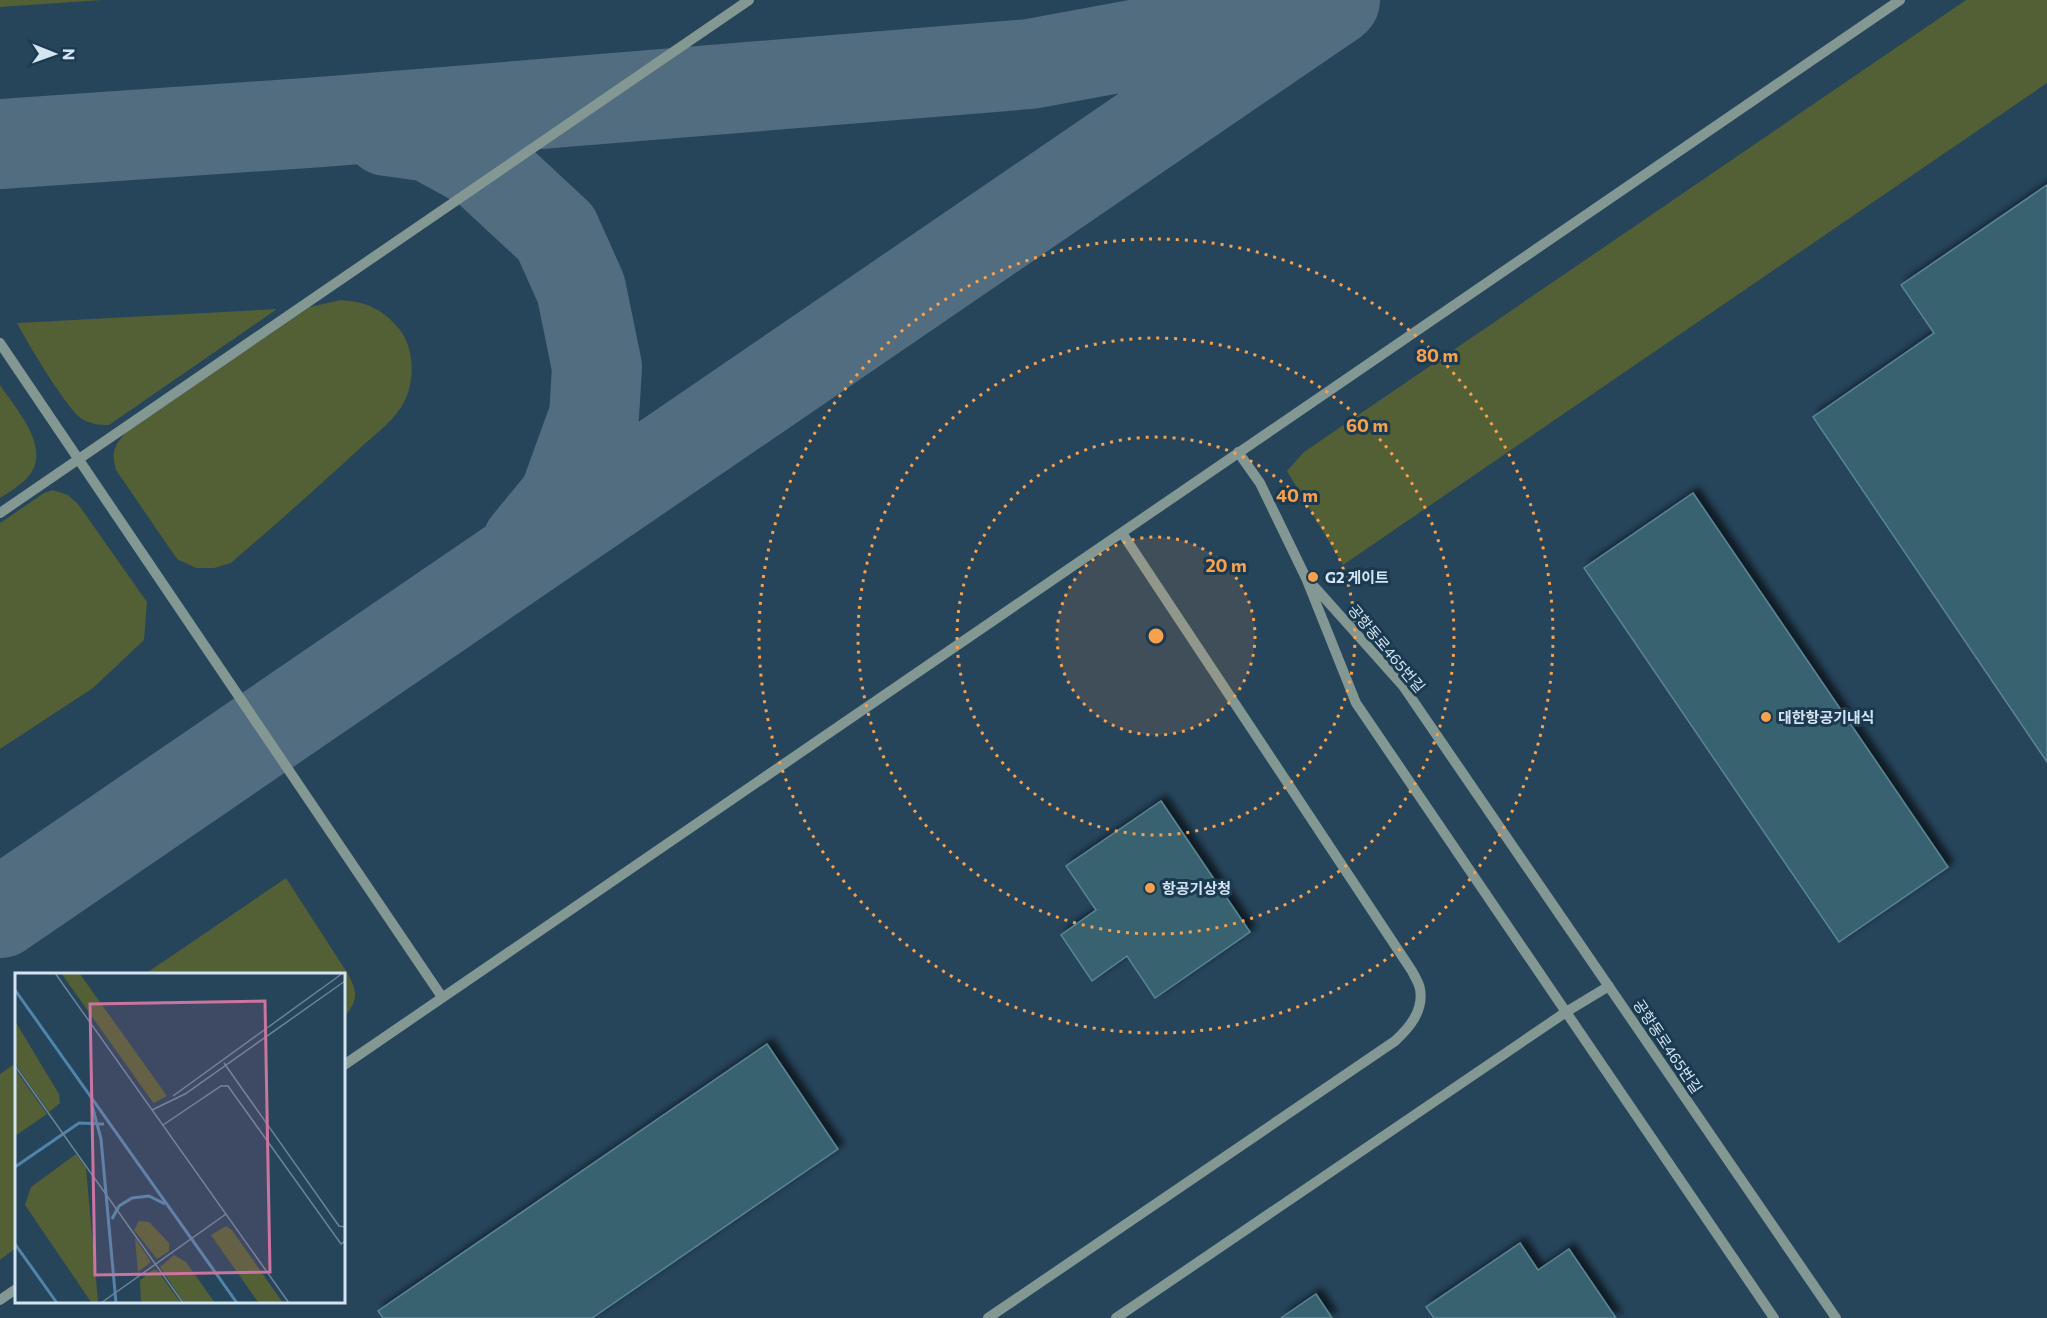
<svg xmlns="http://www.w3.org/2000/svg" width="2047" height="1318" font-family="Commissioner,'Noto Sans KR',sans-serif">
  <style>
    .green { fill: #535f35 }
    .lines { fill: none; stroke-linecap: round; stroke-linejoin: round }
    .taxiway { stroke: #526c80; stroke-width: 90 }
    .building { fill: #386270; stroke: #5a8594; stroke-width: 1.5; filter: url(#shadow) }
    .minor { stroke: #839793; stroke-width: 10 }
    .ring { fill: none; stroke: #f8a04b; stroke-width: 3; stroke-dasharray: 3 6 }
    .poi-dot { fill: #f8a04b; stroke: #1b394f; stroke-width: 2 }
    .labels { text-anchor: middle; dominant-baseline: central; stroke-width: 6; stroke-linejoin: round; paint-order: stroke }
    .poi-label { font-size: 15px; font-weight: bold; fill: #d3e4f2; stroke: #1b394f; text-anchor: start }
    .street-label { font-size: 15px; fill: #d3e4f2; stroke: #1b394f }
    .inset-river { fill: none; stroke: #5084aa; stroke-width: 3 }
    .inset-road { fill: none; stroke: #6b8497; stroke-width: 1.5 }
    .view { fill: #ca749f; fill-opacity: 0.15; stroke: #ca749f; stroke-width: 3 }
    .inset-edge { fill: none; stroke: #d3e4f2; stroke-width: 3 }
    .centre { fill: #f8a04b; stroke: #1b394f; stroke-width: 3 }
    .ring-label { font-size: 18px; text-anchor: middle; font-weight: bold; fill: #f8a04b; stroke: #1b394f; stroke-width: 6; stroke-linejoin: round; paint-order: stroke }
  </style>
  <defs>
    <filter id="shadow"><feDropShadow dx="5.5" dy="-5.5" stdDeviation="3" flood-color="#0009"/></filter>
  </defs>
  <rect width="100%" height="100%" fill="#26445a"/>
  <!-- green -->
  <path class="green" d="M0,0H103L0,7Z
    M1966,0H2047V83L1343,565L1287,471L1304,452Z
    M341,300C367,302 383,309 400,330C414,348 415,379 405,400C396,420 374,435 358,450C317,488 274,526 231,563L214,568H196L177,559L116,470C111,452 114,446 126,432L310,307Z
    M277,309L109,425C99,425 90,424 82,419C66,408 27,342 17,323Z
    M0,385C18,412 57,453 23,482C16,488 8,493 0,498Z
    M53,490L68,495L78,504L147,602L144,640L93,688L0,749V523L44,493Z
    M286,878L348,974C359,995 357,1000 344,1018V974H145Z
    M16,1063V1248L0,1260V1074Z"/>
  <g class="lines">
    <!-- taxiway -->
    <path class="taxiway" d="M387,131L430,137L485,167L556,233L581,289L597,367L594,416L564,499L527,544
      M0,144L321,122L1030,64L1160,40L1291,1
      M0,913L1335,0"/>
  </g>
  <!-- building -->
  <path class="building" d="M2047,185V762L1813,417L1934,333L1901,285Z
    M1693,493L1948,867L1839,942L1584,568Z
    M1161,801L1250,932L1155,998L1127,956L1092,981L1061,935L1096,910L1066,866Z
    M767,1044L838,1149L592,1318H383L378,1311Z
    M1520,1243L1538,1270L1569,1249L1616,1318H1434L1426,1307Z
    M1316,1294L1332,1318H1281Z"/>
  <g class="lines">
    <!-- minor -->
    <path class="minor" d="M0,343L442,997
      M1238,452L1260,483L1306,578L1356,703L1774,1318
      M0,513L749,0
      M1312,584L1403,686L1836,1318
      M344,1065L1900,0
      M0,1300L16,1289
      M988,1318L1395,1041C1409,1028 1424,1011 1420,989C1419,983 1415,977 1412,971L1122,533
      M1116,1318L1566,1012L1609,986"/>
  </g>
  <!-- distance rings -->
  <circle cx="1156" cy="636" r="99" fill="#f8a04b" fill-opacity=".12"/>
  <g class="ring">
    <circle cx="1156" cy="636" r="99"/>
    <circle cx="1156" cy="636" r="199"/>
    <circle cx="1156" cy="636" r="298"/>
    <circle cx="1156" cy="636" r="397"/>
  </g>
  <!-- markers -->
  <g class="poi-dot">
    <circle cx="1313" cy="577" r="6"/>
    <circle cx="1766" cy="717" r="6"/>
    <circle cx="1150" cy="888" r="6"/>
  </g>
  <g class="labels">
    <!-- poi labels -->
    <g class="poi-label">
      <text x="1325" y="577">G2 게이트</text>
      <text x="1778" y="717">대한항공기내식</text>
      <text x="1162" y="888">항공기상청</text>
    </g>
    <!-- street labels -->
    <g class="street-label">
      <text transform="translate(1387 648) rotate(50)">공항동로465번길</text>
      <text transform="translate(1668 1046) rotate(56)">공항동로465번길</text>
    </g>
  </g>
  <!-- overview -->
  <g transform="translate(15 973)">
    <rect width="330" height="330" fill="#26445a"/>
    <path d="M65,0V1L152,123L139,130L137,128L46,0ZM0,48L44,121L45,130L34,139L0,91ZM0,96L32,141L0,163ZM61,181L71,195L83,328L80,330L76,329L10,232L16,214ZM124,248L134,249L154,270V278L142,286L119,257ZM211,253L217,257L268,330L243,329L196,262ZM120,265L136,289L123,299ZM159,282L171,289L200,330H169L145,294ZM138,297H142L166,330H126L125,307Z" fill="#535f35"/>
    <path class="inset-river" d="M0,17L222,330M77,132L86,166L101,330M0,194L64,150L89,151M97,246L104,233L117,225L134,223L150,231M0,271L42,330"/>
    <path class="inset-road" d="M40,0L274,330M209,90L324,253L330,254M0,93L168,330M158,123L328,0M137,137L170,121L330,8M148,152L206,113H213L326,271L330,268M86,330L211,241"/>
    <path class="view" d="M250,28L255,299L80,302L75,31Z"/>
    <rect width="330" height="330" class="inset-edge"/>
  </g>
  <circle cx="1156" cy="636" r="9" class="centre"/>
  <g class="ring-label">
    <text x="1437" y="362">80 m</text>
    <text x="1367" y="432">60 m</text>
    <text x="1297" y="502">40 m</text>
    <text x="1226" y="572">20 m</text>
  </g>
  <!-- north arrow -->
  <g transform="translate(54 54) rotate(91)" stroke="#1b394f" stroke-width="4.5" paint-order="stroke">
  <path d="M0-4.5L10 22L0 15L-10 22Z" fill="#d3e4f2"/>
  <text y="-9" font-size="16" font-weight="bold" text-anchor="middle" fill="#d3e4f2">N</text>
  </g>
</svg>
